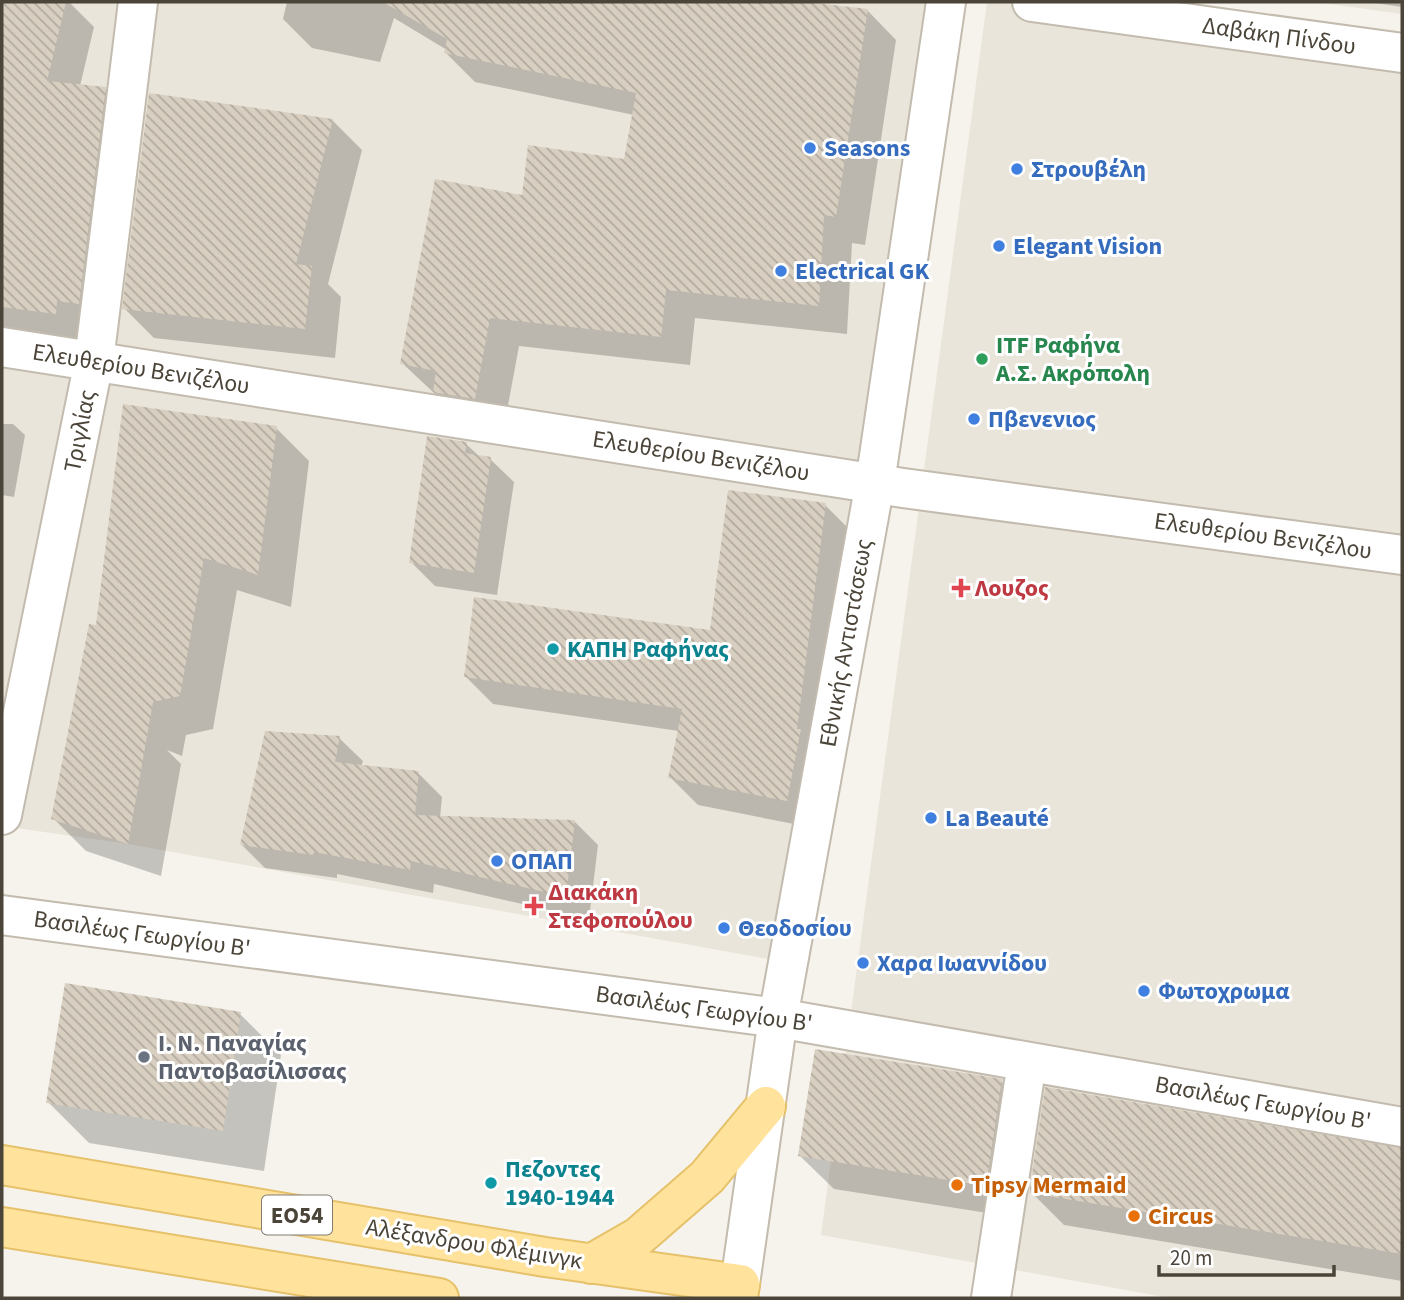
<svg xmlns="http://www.w3.org/2000/svg" width="1404" height="1300" font-family="'Source Sans 3',sans-serif">
  <style>
    .residential { fill: #eae5da }
    .shadow { fill: #0003 }
    .building { fill: url(#building-back-hatch) }
    .lines { fill: none; stroke-linecap: round; stroke-linejoin: round }
    .minor-casing { stroke: #c2bbae; stroke-width: 42 }
    .major-casing { stroke: #e6c16a; stroke-width: 42 }
    .minor { stroke: #fff; stroke-width: 38 }
    .major { stroke: #ffe39c; stroke-width: 38 }
    .shop-dot { fill: #3f7fe0; stroke: #fff; stroke-width: 2.5 }
    .leisure-dot { fill: #2e9e5b; stroke: #fff; stroke-width: 2.5 }
    .health-dot { fill: #e0444e; stroke: #fff; stroke-width: 2.5 }
    .culture-dot { fill: #0f9aa8; stroke: #fff; stroke-width: 2.5 }
    .worship-dot { fill: #6b7280; stroke: #fff; stroke-width: 2.5 }
    .food-dot { fill: #e8710a; stroke: #fff; stroke-width: 2.5 }
    .labels { text-anchor: middle; dominant-baseline: central; stroke-width: 6; stroke-linejoin: round; paint-order: stroke }
    .shield { fill: #fff; stroke: #817c74; stroke-width: 2 }
    .shield-label { font-size: 23px; font-weight: bold; fill: #4b4439 }
    .street-label { font-size: 24px; fill: #4b4439; stroke: #fff }
    .shop-label { font-size: 24px; font-weight: bold; fill: #366cbe; stroke: #fff; text-anchor: start }
    .leisure-label { font-size: 24px; font-weight: bold; fill: #27864d; stroke: #fff; text-anchor: start }
    .health-label { font-size: 24px; font-weight: bold; fill: #be3a42; stroke: #fff; text-anchor: start }
    .culture-label { font-size: 24px; font-weight: bold; fill: #0d838f; stroke: #fff; text-anchor: start }
    .worship-label { font-size: 24px; font-weight: bold; fill: #5b616d; stroke: #fff; text-anchor: start }
    .food-label { font-size: 24px; font-weight: bold; fill: #c56008; stroke: #fff; text-anchor: start }
  </style>
  <defs>
    <pattern id="building-back-hatch" width="6" height="6" patternUnits="userSpaceOnUse" patternTransform="scale(1.75)"><rect width="6" height="6" fill="#d8cfc1"/><path d="M-1 5l2 2M0 0l6 6M5-1l2 2" fill="none" stroke="#b1aa9e"/></pattern>
  </defs>
  <rect width="100%" height="100%" fill="#f6f3ec"/>
  <!-- residential -->
  <path class="residential" d="M2,2H927L785,962L128,844L2,826Z
    M987,2H1066L1402,51V1298H1170L821,1235Z
    M1315,2H1402V14Z"/>
  <!-- shadow -->
  <path class="shadow" d="M2,2H69L94,27L80,86L105,89L133,117L83,341L2,330Z
    M287,2H537L553,4V2H790L867,10L896,40L865,245L852,243L847,334L695,318L690,365L519,346L504,427L464,421L402,363L524,197L626,161L634,115L475,82L446,53L447,50L394,18L380,62L312,48L283,19Z
    M1368,2H1402V7Z
    M332,120L362,150L328,284L341,297L335,358L154,338L124,308Z
    M2,424H13L25,435L14,497L2,495Z
    M276,428L309,461L291,607L237,590L213,729L186,735L182,756L167,750L181,764L161,876L86,851L53,818L97,627Z
    M466,444L480,457L490,459L514,482L497,595L435,586L411,562Z
    M825,505L853,533L814,828L698,805L670,777L679,731L493,704L465,676L711,632Z
    M339,738L363,761L361,767L418,773L442,797L440,818L575,822L598,845L589,919L434,884L433,893L337,874V878L265,868L242,845Z
    M240,1014L281,1055L264,1171L89,1143L48,1102Z
    M1001,1081L1035,1114L1019,1218L834,1189L800,1156Z
    M1398,1150H1402V1281L1064,1225L1031,1192Z"/>
  <!-- building -->
  <path class="building" d="M2,2H66L47,81L106,87L79,304L57,301L56,314L2,307Z
    M383,2H806L868,9L836,217L824,215L819,306L666,290L661,337L490,318L475,399L433,392L436,371L400,364L435,179L522,195L528,145L624,159L636,93L444,53L447,39Z
    M149,93L333,119L296,264L312,266L305,329L122,309Z
    M123,404L277,426L258,575L204,558L180,696L153,702L128,844L51,819L89,624L96,625Z
    M427,436L467,442L465,453L491,457L474,573L409,563Z
    M728,490L826,503L797,729H801L787,801L668,778L682,709L464,677L474,597L710,630Z
    M265,731L340,736L335,762L419,771L415,815L575,820L566,897L411,861L410,870L314,852L313,855L240,845Z
    M65,983L241,1012L223,1131L46,1103Z
    M815,1049L1002,1079L986,1186L798,1156Z
    M1045,1087L1402,1148V1254L1029,1193Z"/>
  <g class="lines">
    <!-- minor casing -->
    <g class="minor-casing">
      <path id="minor" d="M1032,2L1402,53
        M2,347L903,488L1402,555
        M2,815L94,361L138,2
        M2,915L778,1018L1402,1127
        M740,1284L778,1018L875,483L946,2
        M991,1298L1027,1062"/>
    </g>
    <!-- major casing -->
    <g class="major-casing">
      <path id="major" d="M2,1165L545,1257L740,1284L738,1298
        M2,1227L439,1298
        M591,1264L638,1237L707,1177L766,1106"/>
    </g>
    <!-- minor -->
    <use href="#minor" class="minor"/>
    <!-- major -->
    <use href="#major" class="major"/>
  </g>
  <!-- markers -->
  <g class="shop-dot">
    <circle cx="810" cy="148" r="7"/>
    <circle cx="1017" cy="169" r="7"/>
    <circle cx="999" cy="246" r="7"/>
    <circle cx="781" cy="271" r="7"/>
    <circle cx="974" cy="419" r="7"/>
    <circle cx="931" cy="818" r="7"/>
    <circle cx="497" cy="861" r="7"/>
    <circle cx="724" cy="928" r="7"/>
    <circle cx="863" cy="963" r="7"/>
    <circle cx="1144" cy="991" r="7"/>
  </g>
  <circle class="leisure-dot" cx="982" cy="359" r="7"/>
  <g class="health-dot">
    <path d="M957.5 577.5h7v7h7v7h-7v7h-7v-7h-7v-7h7z"/>
    <path d="M530.5 895.5h7v7h7v7h-7v7h-7v-7h-7v-7h7z"/>
  </g>
  <g class="culture-dot">
    <circle cx="553" cy="649" r="7"/>
    <circle cx="491" cy="1183" r="7"/>
  </g>
  <circle class="worship-dot" cx="144" cy="1057" r="7"/>
  <g class="food-dot">
    <circle cx="957" cy="1185" r="7"/>
    <circle cx="1134" cy="1216" r="7"/>
  </g>
  <g class="labels">
    <!-- shield labels -->
    <rect class="shield" x="262" y="1195.5" width="70" height="39" rx="5"/>
    <g class="shield-label">
      <text x="297" y="1215">ΕΟ54</text>
    </g>
    <!-- street labels -->
    <g class="street-label">
      <text transform="translate(1279 36) rotate(8)">Δαβάκη Πίνδου</text>
      <text transform="translate(141 369) rotate(9)">Ελευθερίου Βενιζέλου</text>
      <text transform="translate(80 431) rotate(-79)">Τριγλίας</text>
      <text transform="translate(701 456) rotate(9)">Ελευθερίου Βενιζέλου</text>
      <text transform="translate(1263 536) rotate(8)">Ελευθερίου Βενιζέλου</text>
      <text transform="translate(846 643) rotate(-80)">Εθνικής Αντιστάσεως</text>
      <text transform="translate(142 934) rotate(8)">Βασιλέως Γεωργίου Β'</text>
      <text transform="translate(704 1009) rotate(8)">Βασιλέως Γεωργίου Β'</text>
      <text transform="translate(1263 1103) rotate(10)">Βασιλέως Γεωργίου Β'</text>
      <text transform="translate(474 1244) rotate(9)">Αλέξανδρου Φλέμινγκ</text>
    </g>
    <!-- shop labels -->
    <g class="shop-label">
      <text x="824" y="148">Seasons</text>
      <text x="1031" y="169">Στρουβέλη</text>
      <text x="1013" y="246">Elegant Vision</text>
      <text x="795" y="271">Electrical GK</text>
      <text x="988" y="419">Πβενενιος</text>
      <text x="945" y="818">La Beauté</text>
      <text x="511" y="861">ΟΠΑΠ</text>
      <text x="738" y="928">Θεοδοσίου</text>
      <text x="877" y="963">Χαρα Ιωαννίδου</text>
      <text x="1158" y="991">Φωτοχρωμα</text>
    </g>
    <!-- leisure labels -->
    <g class="leisure-label">
      <text x="996" y="345">ITF Ραφήνα<tspan x="996" dy="28">Α.Σ. Ακρόπολη</tspan></text>
    </g>
    <!-- health labels -->
    <g class="health-label">
      <text x="975" y="588">Λουζος</text>
      <text x="548" y="892">Διακάκη<tspan x="548" dy="28">Στεφοπούλου</tspan></text>
    </g>
    <!-- culture labels -->
    <g class="culture-label">
      <text x="567" y="649">ΚΑΠΗ Ραφήνας</text>
      <text x="505" y="1169">Πεζοντες<tspan x="505" dy="28">1940-1944</tspan></text>
    </g>
    <!-- worship labels -->
    <g class="worship-label">
      <text x="158" y="1043">Ι. Ν. Παναγίας<tspan x="158" dy="28">Παντοβασίλισσας</tspan></text>
    </g>
    <!-- food labels -->
    <g class="food-label">
      <text x="971" y="1185">Tipsy Mermaid</text>
      <text x="1148" y="1216">Circus</text>
    </g>
  </g>
  <!-- border -->
  <rect width="1404" height="1300" fill="none" stroke="#4b4439" stroke-width="7"/>
  <!-- scale -->
  <path d="M1159 1265v10h175v-10" fill="none" stroke="#4b4439" stroke-width="3.5"/>
  <text x="1170" y="1265" font-size="21" fill="#4b4439" stroke="#ffffff" stroke-width="5" paint-order="stroke">20 m</text>
</svg>
